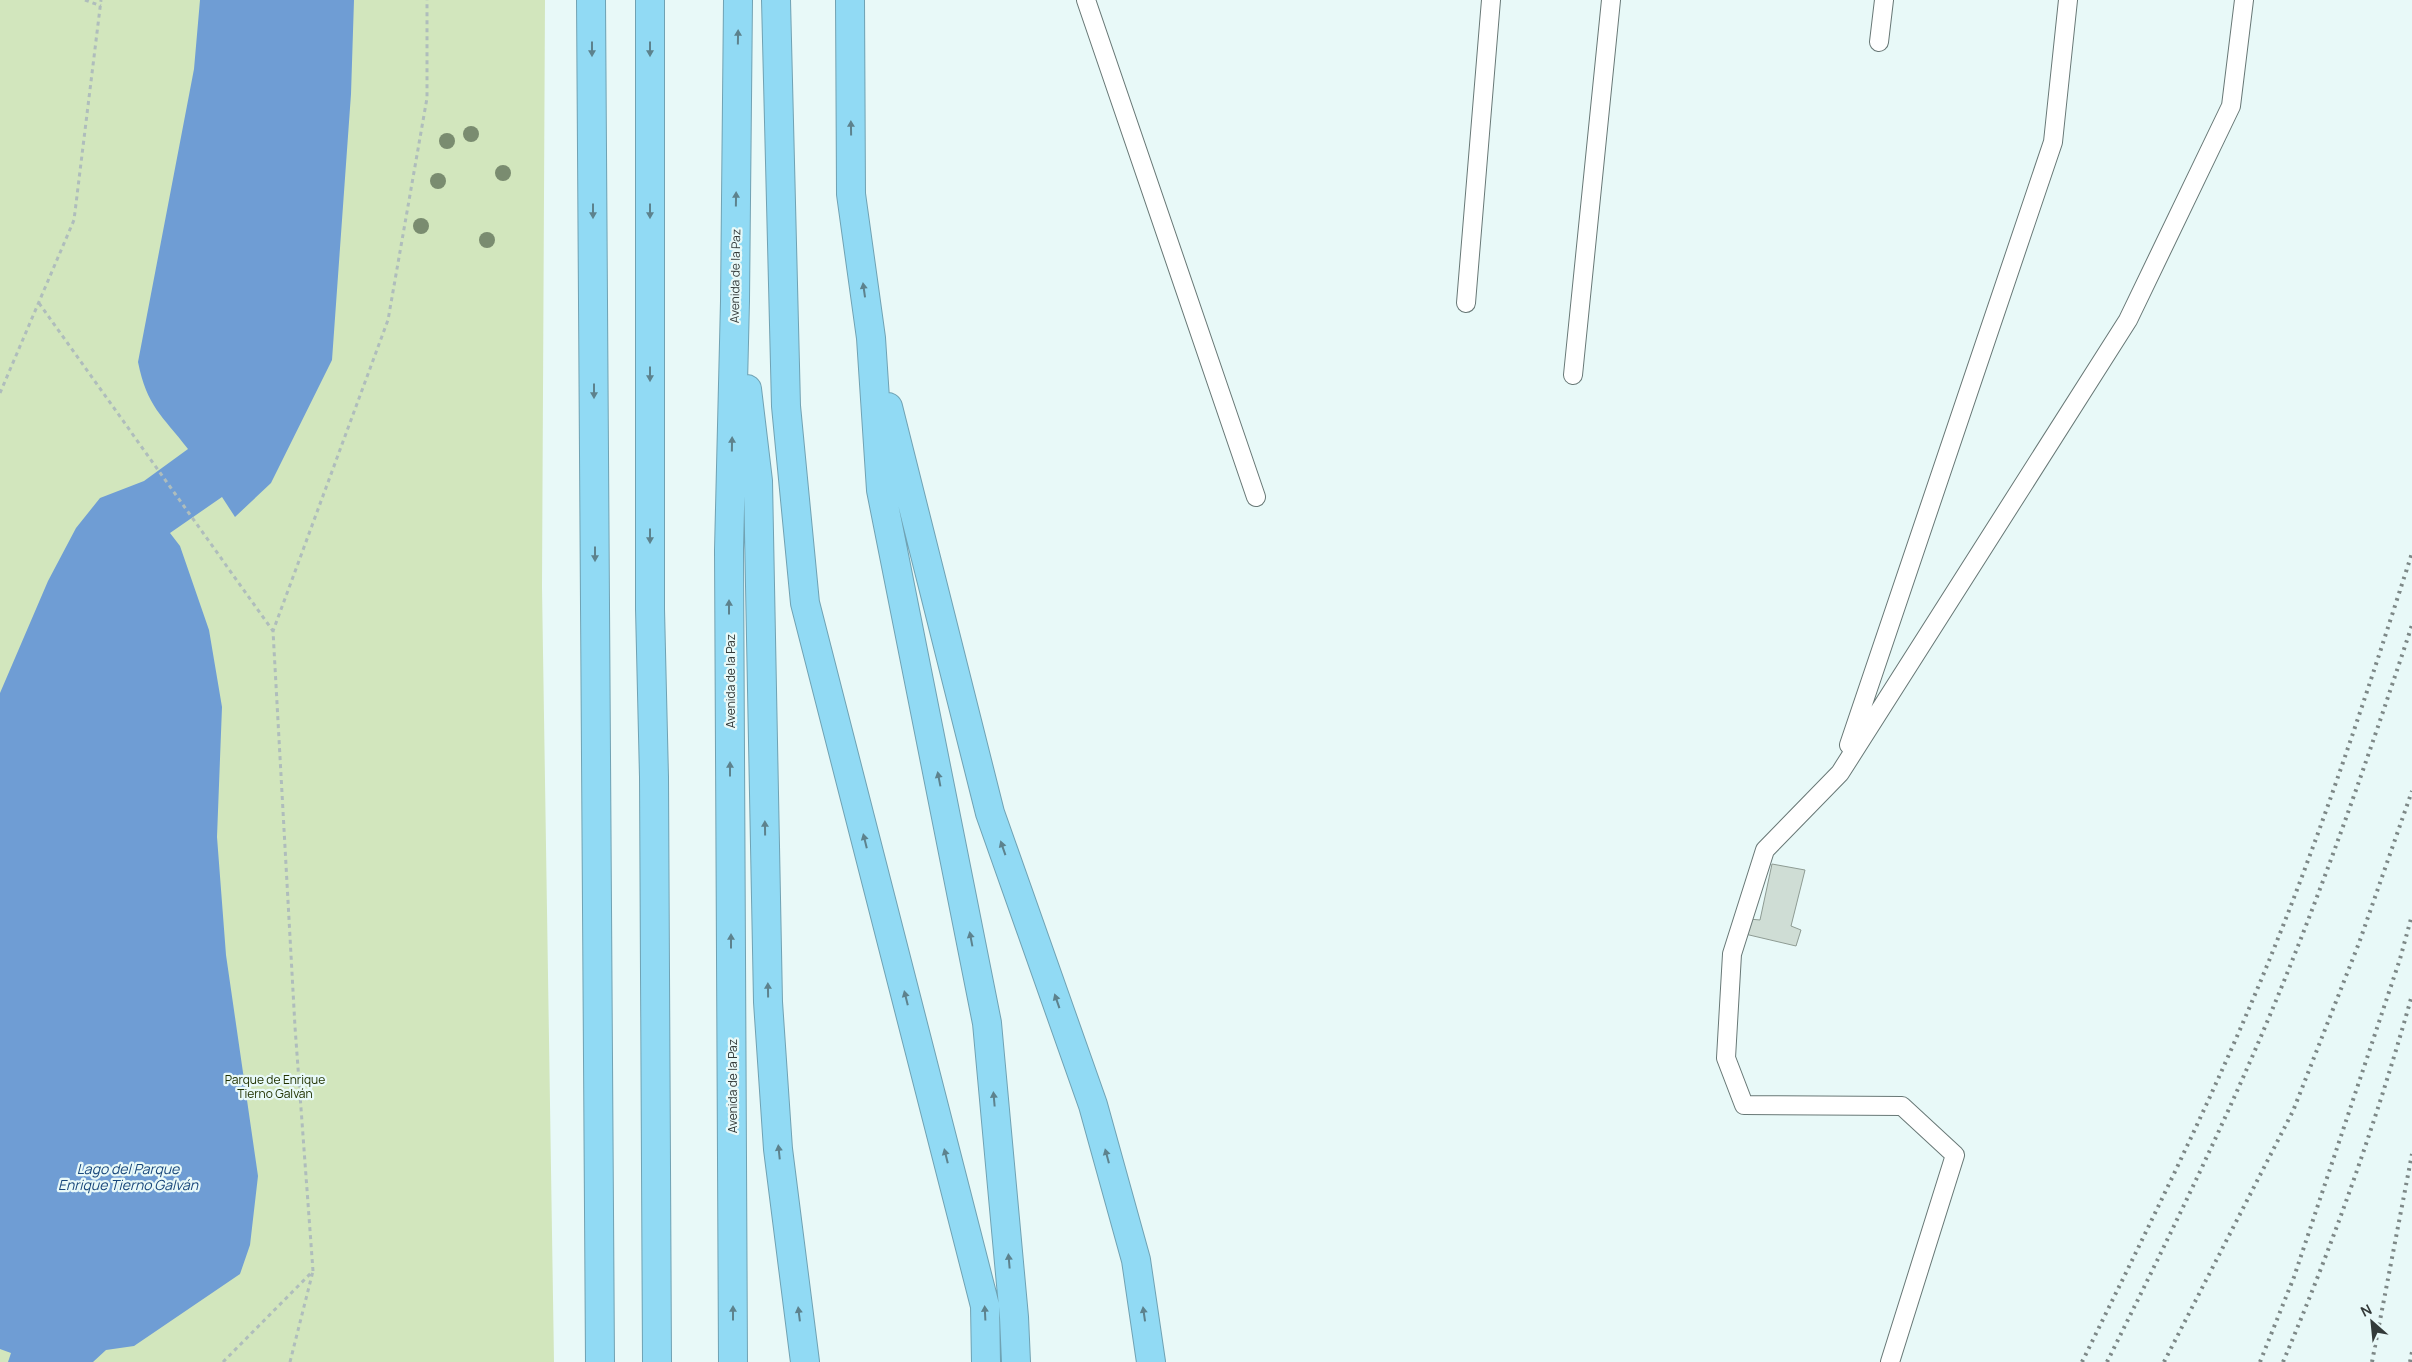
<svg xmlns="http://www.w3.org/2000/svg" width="2412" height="1362" font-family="Manrope,sans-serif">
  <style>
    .green { fill: #d2e6bd }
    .water { fill: #6f9dd4 }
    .building { fill: #cfddd5; stroke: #8e9b93 }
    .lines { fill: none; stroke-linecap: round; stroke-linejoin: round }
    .lane-casing { stroke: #687876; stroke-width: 20 }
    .highway-casing { stroke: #70a2b3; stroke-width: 30 }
    .path { stroke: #afbdbc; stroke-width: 3; stroke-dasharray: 4 4; stroke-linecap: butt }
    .lane { stroke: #fff; stroke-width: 18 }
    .highway { stroke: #91daf4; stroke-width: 28 }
    .rail { stroke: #7d8887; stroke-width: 4; stroke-dasharray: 2.5 5; stroke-linecap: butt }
    .tree { fill: #7a8c70 }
    .oneway { fill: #5d828d }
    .labels { text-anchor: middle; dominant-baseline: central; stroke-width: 4.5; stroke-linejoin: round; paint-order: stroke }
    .street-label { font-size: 12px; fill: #333a39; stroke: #e8f9f8 }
    .park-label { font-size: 12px; fill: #203200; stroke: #e8f9f8 }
    .water-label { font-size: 14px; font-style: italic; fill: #17467a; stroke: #e8f9f8 }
  </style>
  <rect width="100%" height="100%" fill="#e8f9f8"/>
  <!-- green -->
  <path class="green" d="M0,0H545L542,587L554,1362H0Z"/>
  <!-- water -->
  <path class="water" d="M200,0H354L351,94L332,360L271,483L235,517L222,497L170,533L180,546L209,630L222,707L217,837L226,955L258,1176L250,1245L240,1274L134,1346L106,1350L93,1362H8L11,1353L0,1349V693L48,581L76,528L100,498L144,481L188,449C162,415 147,407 138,362L194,69Z"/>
  <!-- building -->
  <path class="building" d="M1772,864L1805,870L1791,926L1801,930L1796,946L1745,934L1749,919L1760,920Z"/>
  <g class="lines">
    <!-- lane casing -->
    <g class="lane-casing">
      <path id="lane" d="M1086,0L1256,497
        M1879,42L1884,0
        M1466,303L1491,0
        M1573,375L1611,0
        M1849,745L2053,142L2068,0
        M1890,1362L1955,1155L1902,1106L1744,1105L1726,1058L1732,954L1765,850L1840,773L2128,320L2231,106L2244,0"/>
    </g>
    <!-- highway casing -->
    <g class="highway-casing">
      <path id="highway" d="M591,0L600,1362
        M650,0V609L654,777L657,1362
        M776,0L786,406L805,603L985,1306L986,1362
        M850,0L851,194L871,338L881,490L987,1023L1014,1317L1016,1362
        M747,389L758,481L768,1002L778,1149L805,1362
        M888,407L990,813L1093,1105L1136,1260L1151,1362
        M733,1362L729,550L735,301L738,0"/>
    </g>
    <!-- path -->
    <path class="path" d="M85,0L101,6
      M39,303L273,631
      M0,393L74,220L101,0
      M223,1362L313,1271L295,1027L273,631L388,320L427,98V0
      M290,1362L313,1271"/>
    <!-- lane -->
    <use href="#lane" class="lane"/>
    <!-- highway -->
    <use href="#highway" class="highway"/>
    <!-- rail -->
    <path class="rail" d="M2082,1362C2146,1232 2211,1102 2266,968C2322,832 2367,693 2412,553
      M2107,1362C2170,1235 2233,1108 2286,976C2333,860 2373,743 2412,625
      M2164,1362L2293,1111L2359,943L2412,791
      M2260,1362L2294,1277L2400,959L2412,915
      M2283,1362C2334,1242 2377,1120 2412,995
      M2372,1362L2412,1154
      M2410,1362L2412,1352"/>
  </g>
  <!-- trees -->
  <g class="tree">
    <circle cx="471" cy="134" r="8"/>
    <circle cx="447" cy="141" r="8"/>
    <circle cx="503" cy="173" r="8"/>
    <circle cx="438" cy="181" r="8"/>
    <circle cx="421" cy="226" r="8"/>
    <circle cx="487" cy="240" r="8"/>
  </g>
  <!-- one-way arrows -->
  <defs><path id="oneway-solid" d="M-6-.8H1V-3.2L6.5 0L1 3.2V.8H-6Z" transform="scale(1.25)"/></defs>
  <g class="oneway">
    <use href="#oneway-solid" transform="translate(738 37) rotate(-89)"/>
    <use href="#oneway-solid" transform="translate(592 49) rotate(90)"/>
    <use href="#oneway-solid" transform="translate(650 49) rotate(90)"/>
    <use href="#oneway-solid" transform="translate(851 128) rotate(-91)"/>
    <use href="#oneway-solid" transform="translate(736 199) rotate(-89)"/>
    <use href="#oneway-solid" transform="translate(593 211) rotate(90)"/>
    <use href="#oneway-solid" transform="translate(650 211) rotate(90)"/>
    <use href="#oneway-solid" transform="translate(864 290) rotate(-98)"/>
    <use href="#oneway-solid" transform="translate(650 374) rotate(90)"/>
    <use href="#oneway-solid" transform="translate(594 391) rotate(90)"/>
    <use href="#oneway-solid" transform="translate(732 444) rotate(-89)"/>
    <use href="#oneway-solid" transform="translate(650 536) rotate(90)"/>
    <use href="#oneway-solid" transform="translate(595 554) rotate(90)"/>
    <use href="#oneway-solid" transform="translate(729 607) rotate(-90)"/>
    <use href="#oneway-solid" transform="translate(730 769) rotate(-90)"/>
    <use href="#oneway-solid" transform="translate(939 779) rotate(-101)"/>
    <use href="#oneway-solid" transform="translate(765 828) rotate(-91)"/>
    <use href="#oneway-solid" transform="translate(865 841) rotate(-104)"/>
    <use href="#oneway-solid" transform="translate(1003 848) rotate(-109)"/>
    <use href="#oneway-solid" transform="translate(971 939) rotate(-101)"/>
    <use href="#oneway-solid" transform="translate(731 941) rotate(-90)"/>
    <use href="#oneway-solid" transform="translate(768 990) rotate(-91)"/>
    <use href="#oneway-solid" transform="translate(906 998) rotate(-104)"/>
    <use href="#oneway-solid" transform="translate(1057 1001) rotate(-109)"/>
    <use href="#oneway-solid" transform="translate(994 1099) rotate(-95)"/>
    <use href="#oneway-solid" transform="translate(779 1152) rotate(-96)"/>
    <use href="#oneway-solid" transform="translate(946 1156) rotate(-104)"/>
    <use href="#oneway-solid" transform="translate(1107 1156) rotate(-105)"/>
    <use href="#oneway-solid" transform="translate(1009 1261) rotate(-95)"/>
    <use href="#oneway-solid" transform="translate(733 1313) rotate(-90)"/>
    <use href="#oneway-solid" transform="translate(985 1313) rotate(-93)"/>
    <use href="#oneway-solid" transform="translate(799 1314) rotate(-97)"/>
    <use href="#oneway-solid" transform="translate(1144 1314) rotate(-98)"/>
  </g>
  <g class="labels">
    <!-- street labels -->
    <g class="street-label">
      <text transform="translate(735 276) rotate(-89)">Avenida de la Paz</text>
      <text transform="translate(730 681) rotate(-90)">Avenida de la Paz</text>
      <text transform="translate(732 1086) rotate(-90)">Avenida de la Paz</text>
    </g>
    <!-- park labels -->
    <g class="park-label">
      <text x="275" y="1079">Parque de Enrique<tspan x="275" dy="14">Tierno Galván</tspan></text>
    </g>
    <!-- water labels -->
    <g class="water-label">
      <text x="128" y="1168">Lago del Parque<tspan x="128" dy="16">Enrique Tierno Galván</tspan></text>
    </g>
  </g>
  <!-- north arrow -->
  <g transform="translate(2372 1322) rotate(333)" stroke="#e8f9f8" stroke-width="4" paint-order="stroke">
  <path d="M0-4L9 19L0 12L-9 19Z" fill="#333a39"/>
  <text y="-8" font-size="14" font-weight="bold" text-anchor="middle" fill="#333a39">N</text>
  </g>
</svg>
